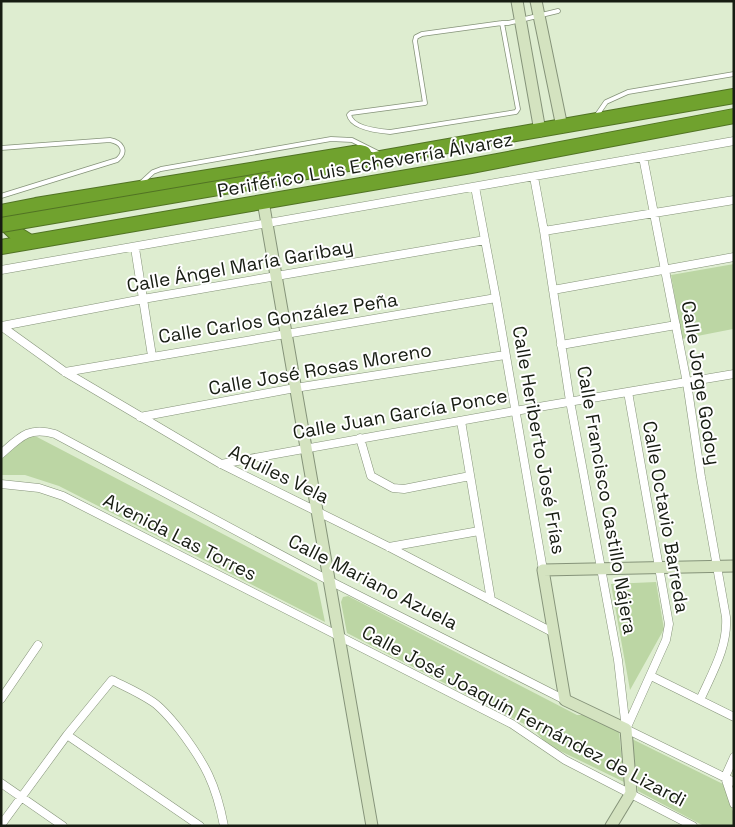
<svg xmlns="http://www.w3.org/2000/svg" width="735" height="827" font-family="'Space Grotesk',sans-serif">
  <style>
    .green { fill: #bcd6a4 }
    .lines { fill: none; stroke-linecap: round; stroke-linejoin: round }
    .lane-casing { stroke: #859379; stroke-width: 5.5 }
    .street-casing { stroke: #859379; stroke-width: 9 }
    .secondary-casing { stroke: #859379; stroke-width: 13 }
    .highway-casing { stroke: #517324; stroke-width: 16 }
    .lane { stroke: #fff; stroke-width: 4 }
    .street { stroke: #fff; stroke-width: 8 }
    .secondary { stroke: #d4e3c0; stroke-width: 11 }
    .highway { stroke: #70a22e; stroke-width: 14 }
    .highway-bridge-casing { stroke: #517324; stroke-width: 16; stroke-linecap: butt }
    .highway-bridge { stroke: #70a22e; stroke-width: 14 }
    .labels { text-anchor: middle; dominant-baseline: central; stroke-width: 4; stroke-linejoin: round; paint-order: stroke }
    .street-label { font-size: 19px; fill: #171c12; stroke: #fff }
  </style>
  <rect width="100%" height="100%" fill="#deedd0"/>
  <!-- green -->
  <path class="green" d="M734,264V331L733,329L682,339L671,275Z
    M29,436L37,437L317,583L325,622L59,486L25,475H1V459Z
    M656,582L664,629L630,690L611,584Z
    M348,596L577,715H588L619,731L624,782L548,745L532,728L347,633L341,602L343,597Z
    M632,739L723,784L734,814V826H704L638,791Z"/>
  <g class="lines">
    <!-- lane casing -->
    <g class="lane-casing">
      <path id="lane" d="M502,23L518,109L516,112L390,132C378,131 352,128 349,115L351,113L425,103L415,41L416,37L422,34L502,23H508L558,11
        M597,115L606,102L628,92L734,74
        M1,148L110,140C121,142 128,151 117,160L1,196
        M141,183L153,172L161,169L331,139L352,140L378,153"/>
    </g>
    <!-- street casing -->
    <g class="street-casing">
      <path id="street" d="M643,157L687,383L701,477L726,617C728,647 712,673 700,700
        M534,177L544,231L570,401L618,660L626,729
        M475,187L496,298L543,570
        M544,231L734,200
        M135,248L152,356
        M1,270L734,141
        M553,290L734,257
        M1,326L65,372L221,464L389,547L554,633
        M2,326L143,299L485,240
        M561,345L676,325
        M65,372L496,298
        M140,417L295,388L505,355
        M461,421L491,600
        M360,438L371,476L393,488L404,489L470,476
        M1,454C20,437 29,426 55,434L328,580L565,700
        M221,464L515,411L734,374
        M1,484L39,488L63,496L512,724L565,760L693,826
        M389,547L479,531
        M651,676L734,717
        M1,699L38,645
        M627,727L666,640L669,624L628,392
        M626,729L734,782
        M67,735L200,826
        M734,757L725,777L734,804
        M1,783L63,826
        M1,825L67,735L112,680C126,687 140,693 153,702C163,709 171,719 179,729C205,763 216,784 224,826"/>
    </g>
    <!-- secondary casing -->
    <g class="secondary-casing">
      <path id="secondary" d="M517,1L540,131
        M536,1L562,127
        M263,201L372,826
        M611,826L631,793L626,729L565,700L543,570L734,566"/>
    </g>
    <!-- highway casing -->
    <g class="highway-casing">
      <path id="highway" d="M271,179L385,157L734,96
        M1,212L36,205L360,152L364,153
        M1,220L14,232L30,242
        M1,247L471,166L734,116"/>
    </g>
    <!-- lane -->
    <use href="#lane" class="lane"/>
    <!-- street -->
    <use href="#street" class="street"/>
    <!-- secondary -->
    <use href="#secondary" class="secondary"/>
    <!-- highway -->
    <use href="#highway" class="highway"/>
    <!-- highway-bridge casing -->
    <g class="highway-bridge-casing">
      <path id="highway-bridge" d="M1,225L271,179"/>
    </g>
    <!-- highway-bridge -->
    <use href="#highway-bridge" class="highway-bridge"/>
  </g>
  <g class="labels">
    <!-- street labels -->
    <g class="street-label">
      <text transform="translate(365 165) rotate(-10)">Periférico Luis Echeverría Álvarez</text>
      <text transform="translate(240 266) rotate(-10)">Calle Ángel María Garibay</text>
      <text transform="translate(278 318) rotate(-9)">Calle Carlos González Peña</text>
      <text transform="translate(320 369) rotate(-10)">Calle José Rosas Moreno</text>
      <text transform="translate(701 383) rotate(81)">Calle Jorge Godoy</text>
      <text transform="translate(400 414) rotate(-10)">Calle Juan García Ponce</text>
      <text transform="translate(539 440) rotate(80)">Calle Heriberto José Frías</text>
      <text transform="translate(279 474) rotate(26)">Aquiles Vela</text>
      <text transform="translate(607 500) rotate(80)">Calle Francisco Castillo Nájera</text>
      <text transform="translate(666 517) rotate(80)">Calle Octavio Barreda</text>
      <text transform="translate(180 537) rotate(27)">Avenida Las Torres</text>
      <text transform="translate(373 582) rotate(27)">Calle Mariano Azuela</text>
      <text transform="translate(524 716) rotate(28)">Calle José Joaquín Fernández de Lizardi</text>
    </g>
  </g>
  <!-- border -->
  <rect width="735" height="827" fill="none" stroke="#171c12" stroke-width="5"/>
</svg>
